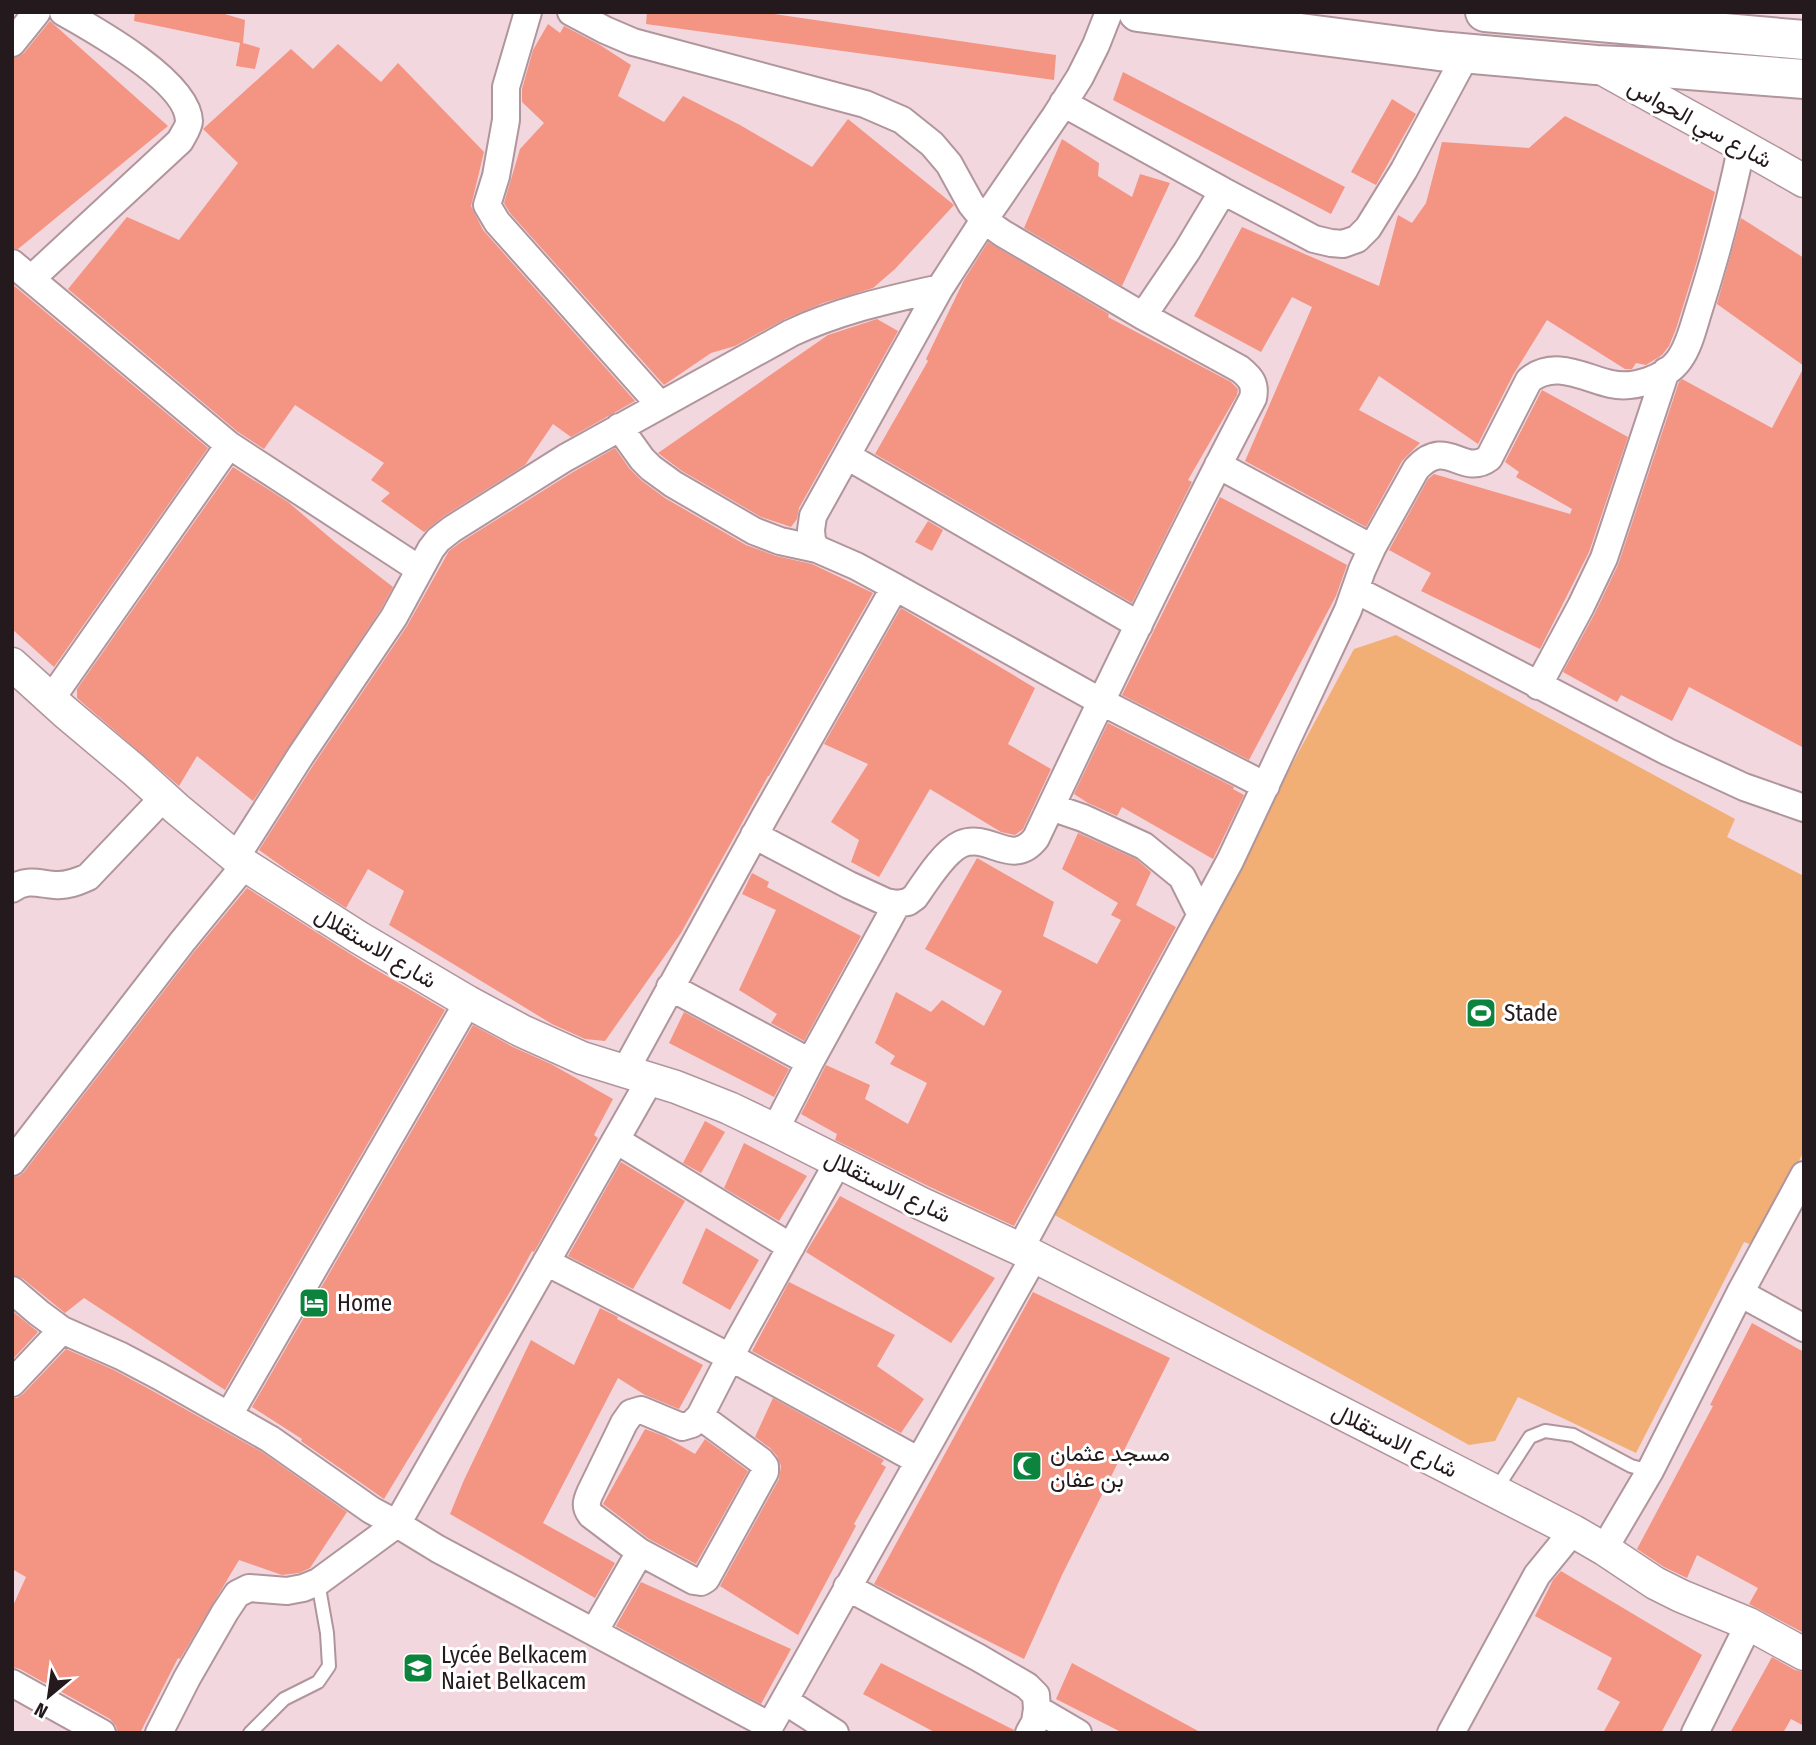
<svg xmlns="http://www.w3.org/2000/svg" width="1816" height="1745" font-family="'Fira Sans Condensed',Vazirmatn,sans-serif">
  <style>
    .green { fill: #f1ae75 }
    .building { fill: #f49482 }
    .lines { fill: none; stroke-linecap: round; stroke-linejoin: round }
    .service-casing { stroke: #b0969c; stroke-width: 16 }
    .minor-casing { stroke: #b0969c; stroke-width: 30 }
    .tertiary-casing { stroke: #b0969c; stroke-width: 35 }
    .primary-casing { stroke: #b0969c; stroke-width: 42 }
    .service { stroke: #fff; stroke-width: 12 }
    .minor { stroke: #fff; stroke-width: 26 }
    .tertiary { stroke: #fff; stroke-width: 32 }
    .primary { stroke: #fff; stroke-width: 38 }
    .labels { text-anchor: middle; dominant-baseline: central; stroke-width: 6; stroke-linejoin: round; paint-order: stroke }
    .street-label { font-size: 23px; fill: #241a1d; stroke: #fff }
    .poi-label { font-size: 23px; fill: #241a1d; stroke: #fff; text-anchor: start }
  </style>
  <rect width="100%" height="100%" fill="#f3d7de"/>
  <!-- green -->
  <path class="green" d="M1396,635L1735,819L1727,837L1804,876V1151L1755,1246L1744,1242L1636,1453L1518,1397L1495,1441L1469,1445L1051,1213L1354,649Z"/>
  <!-- building -->
  <path class="building" d="M135,12H218L245,20L243,43L260,48L255,69L236,66L240,43L134,21Z
    M647,12H760L1056,55L1054,80L646,24Z
    M50,21L168,126L18,249L12,248V58L18,57L24,53Z
    M548,24L560,33L564,26L600,45L631,65L618,96L664,122L683,96L740,125L812,167L848,119L954,205L895,269L873,288L823,303L785,319L735,346L711,353L664,385L510,213L504,203L520,149L544,123L522,102V89L533,50Z
    M338,44L381,82L398,63L484,152L471,206L483,230L635,401L571,437L553,424L525,465L444,516L424,532L381,501L390,493L371,480L384,463L295,405L264,449L238,432L68,289L127,217L179,240L238,163L203,129L291,49L313,69Z
    M1123,72L1345,187L1331,214L1113,100Z
    M1392,99L1416,114L1376,185L1351,172Z
    M1565,116L1715,192L1697,261L1676,329L1669,346L1662,355L1646,365L1636,363L1632,369H1625L1547,320L1513,375L1478,444L1379,376L1359,410L1420,443L1402,461L1366,527L1245,461L1312,307L1292,297L1261,352L1194,316L1242,227L1379,286L1398,215L1412,223L1426,203L1442,142L1529,148Z
    M1062,139L1099,163L1098,176L1132,197L1140,174L1170,183L1122,286L1024,228Z
    M1741,218L1804,258V366L1717,304Z
    M988,242L1109,314L1108,317L1231,382L1238,389L1237,395L1188,480L1192,482L1132,603L875,454L928,361L926,359L964,280Z
    M12,284L208,448L54,667L12,629Z
    M877,319L898,331L799,508L797,519L791,527L761,517L682,471L658,453L828,335Z
    M1804,367V748L1689,687L1672,721L1621,695L1617,702L1563,672L1595,613L1618,565L1679,382L1682,379L1772,428Z
    M1542,390L1628,437L1589,552L1540,649L1421,591L1431,573L1389,550L1428,479L1434,474L1570,514L1572,509L1516,477L1519,472L1505,462Z
    M615,448L629,468L642,481L665,498L746,545L776,556L812,564L873,593L769,776H768L681,933L605,1041L585,1039L552,1024L389,925L404,891L368,869L346,908L287,870L259,850L314,764L407,626L449,551L461,542L573,472Z
    M233,467L288,502L335,542L393,587L381,609L253,801L197,756L179,786L77,698V689Z
    M1220,497L1347,565L1336,596L1249,760L1122,695Z
    M928,521L943,530L932,551L915,542Z
    M901,608L1035,688L1008,744L1051,769L1023,829L1015,835L1001,832L930,789L879,877L851,862L859,840L831,822L868,764L824,744Z
    M1108,723L1234,787L1233,789L1244,795L1213,859L1122,807L1117,816L1088,803L1074,794Z
    M1078,833L1136,859L1151,872L1136,905L1176,927L1014,1226L930,1187L835,1140L837,1134L801,1114L826,1065L870,1085L865,1099L908,1124L927,1083L890,1064L895,1056L875,1043L896,992L931,1012L942,1000L984,1026L1002,991L925,949L977,858L1054,902L1043,936L1097,964L1121,920L1111,915L1118,903L1062,869Z
    M752,873L769,882L767,887L861,936L804,1041L771,1023L777,1014L739,990L776,910L742,894Z
    M247,888L363,962L445,1010L225,1390L84,1298L65,1313L22,1278L12,1275V1177L19,1176L24,1172L194,952Z
    M684,1012L789,1069L774,1097L669,1043Z
    M473,1025L513,1047L551,1064L613,1099L594,1135L598,1138L534,1252L532,1251L511,1290L384,1499L301,1441L302,1439L252,1407Z
    M705,1121L725,1132L701,1173L683,1163Z
    M744,1143L807,1176L779,1221L724,1188Z
    M621,1162L685,1201L633,1289L568,1256Z
    M840,1196L995,1278L951,1343L806,1252Z
    M706,1228L759,1260L730,1310L682,1283Z
    M789,1282L895,1335L877,1366L924,1399L901,1433L752,1351Z
    M1033,1292L1170,1358L1062,1575L1024,1659L874,1584Z
    M600,1308L618,1317L617,1319L703,1365L679,1409L645,1395L618,1378L543,1523L615,1563L595,1598L450,1514L464,1480L531,1340L574,1365Z
    M12,1311L38,1332L12,1360Z
    M1752,1323L1804,1352V1633L1749,1604L1758,1588L1697,1555L1687,1578L1664,1567L1637,1549L1713,1406L1710,1405Z
    M66,1349L114,1370L151,1390L262,1452L347,1512L310,1568L299,1573L282,1575L239,1560L180,1659L178,1658L140,1733H118L116,1726L110,1719L58,1690L59,1688L43,1682L20,1669L12,1667V1608L26,1577L12,1569V1398H17L23,1394Z
    M773,1398L884,1460L881,1464L886,1467L854,1524L856,1526L798,1635L720,1586L779,1479L781,1466L777,1456L770,1448L755,1437Z
    M645,1429L664,1436L695,1454L705,1439L748,1471L696,1564L649,1539L603,1504Z
    M1561,1571L1702,1655L1661,1733H1603L1620,1702L1597,1689L1612,1658L1535,1616L1553,1580Z
    M641,1582L791,1649L761,1704L616,1626Z
    M1772,1657L1795,1670L1804,1672V1726L1791,1719L1783,1733H1730Z
    M881,1663L1014,1730L1013,1733H936L863,1694Z
    M1072,1663L1202,1733H1123L1056,1699Z"/>
  <g class="lines">
    <!-- service casing -->
    <g class="service-casing">
      <path id="service" d="M1495,1491L1530,1437L1545,1431L1573,1435L1631,1466L1650,1471
        M250,1733L284,1699L318,1682L329,1666L327,1633L318,1582"/>
    </g>
    <!-- minor casing -->
    <g class="minor-casing">
      <path id="minor" d="M528,12L506,87V120L496,176L487,205L497,222L660,405
        M571,12L605,30L633,42L865,104L902,120L932,144L949,164L971,204L984,220L1002,233L1143,316L1240,369C1251,378 1256,384 1253,398C1177,543 1106,690 1036,838C1012,869 990,832 961,844C944,852 926,881 915,897L908,902L897,904L886,902L849,885L754,835
        M12,43L37,12
        M1063,103L1223,191
        M12,263L31,279L180,141C183,135 189,127 189,121C188,82 95,30 63,12
        M31,279L229,445L419,569
        M1143,316L1187,251L1223,191L1314,239L1331,243L1343,244L1357,239L1368,228L1404,170L1467,53
        M619,427L642,459L651,468L673,484L754,531L780,541L817,549
        M847,456L1139,625
        M1218,465L1372,548
        M895,587L1100,701L1266,786
        M1356,590L1668,752L1744,787L1804,808
        M1538,686L1581,606L1604,558L1666,371
        M51,699L229,445
        M1051,807L1083,818L1144,846L1182,877L1201,915
        M236,857L301,755L394,617L431,549L438,540L452,529L565,458L791,333C840,310 888,300 940,288
        M12,889C26,878 40,884 55,885C67,886 77,882 88,877L164,797
        M670,987L810,1062
        M625,1071L765,816L895,587L856,566L817,549L812,541L811,530L813,516L940,288L984,220L1056,115L1080,77L1096,45L1109,12
        M651,1078L397,1524L438,1549L770,1726
        M775,1130L810,1062L897,904
        M616,1140L791,1247
        M12,1162L182,942L245,865
        M1020,1249L1230,861L1348,610L1362,570L1372,548L1416,469C1447,435 1462,478 1489,458L1529,380C1555,359 1584,378 1611,384C1633,389 1665,379 1679,360C1690,345 1694,324 1700,306C1717,252 1731,199 1742,144
        M546,1262L730,1357L919,1461
        M12,1290L39,1313L62,1330L121,1356L159,1376L270,1439L371,1510L397,1524L318,1582L303,1588L287,1591L249,1588L237,1594L225,1612L187,1678L159,1733
        M1740,1293L1804,1328
        M12,1383L62,1330
        M229,1415L468,1002
        M1604,1549L1650,1471L1740,1293L1804,1175
        M640,1552L694,1581L701,1582L706,1579L765,1472V1466L761,1461L700,1416
        M847,1587L979,1658L1027,1686L1036,1695L1037,1709L1035,1722L1029,1733
        M594,1632L640,1552L591,1515C585,1507 586,1502 590,1493L624,1423L631,1413L641,1410L682,1427L692,1424L700,1416L739,1340L838,1162
        M12,1683L102,1733
        M785,1701L835,1733
        M1037,1709L1078,1733
        M766,1733L1034,1257
        M1451,1733L1537,1575L1573,1531
        M1695,1733L1749,1624"/>
    </g>
    <!-- tertiary casing -->
    <g class="tertiary-casing">
      <path id="tertiary" d="M1596,65C1665,104 1735,141 1804,181
        M12,664L65,712L134,770L177,809L245,865L358,937L468,1002L522,1031L582,1058L676,1087L729,1108L775,1130L922,1204L1020,1249L1573,1531L1604,1549L1655,1583L1681,1596L1749,1624L1804,1654"/>
    </g>
    <!-- primary casing -->
    <g class="primary-casing">
      <path id="primary" d="M1138,12L1439,51L1596,65L1663,68L1804,79
        M1485,12L1804,40"/>
    </g>
    <!-- service -->
    <use href="#service" class="service"/>
    <!-- minor -->
    <use href="#minor" class="minor"/>
    <!-- tertiary -->
    <use href="#tertiary" class="tertiary"/>
    <!-- primary -->
    <use href="#primary" class="primary"/>
  </g>
  <!-- icons -->
  <defs>
    <g id="stadium-square" transform="scale(1.575)"><rect x="-9" y="-9" width="18" height="18" rx="4" fill="#0c843d" stroke="#fff"/><path d="M0-5a6.5 5 0 1 0 0 10a6.5 5 0 1 0 0-10ZM-3.5-1.8h7v3.6h-7Z" fill="#fff"/></g>
    <g id="hotel-square" transform="scale(1.575)"><rect x="-9" y="-9" width="18" height="18" rx="4" fill="#0c843d" stroke="#fff"/><path d="M-6-4.5h1.5V1H6V5H4.5V3h-9V5H-6ZM-4 0a1.8 1.8 0 1 1 3.6 0ZM.5 0V-2.5h3Q6-2.5 6 0Z" fill="#fff"/></g>
    <g id="mosque-square" transform="scale(1.575)"><rect x="-9" y="-9" width="18" height="18" rx="4" fill="#0c843d" stroke="#fff"/><path d="M3.5-4.9A6 6 0 1 0 3.5 4.9A5 5 0 1 1 3.5-4.9Z" fill="#fff"/></g>
    <g id="school-square" transform="scale(1.575)"><rect x="-9" y="-9" width="18" height="18" rx="4" fill="#0c843d" stroke="#fff"/><path d="M0-5L7-2L0 1L-7-2ZM-4 1L0 2.5L4 1V4Q0 6-4 4Z" fill="#fff"/></g>
  </defs>
  <g fill-rule="evenodd">
    <use href="#stadium-square" x="1481" y="1013"/>
    <use href="#hotel-square" x="314" y="1303"/>
    <use href="#mosque-square" x="1027" y="1466"/>
    <use href="#school-square" x="418" y="1668"/>
  </g>
  <g class="labels">
    <!-- street labels -->
    <g class="street-label">
      <text transform="translate(1700 123) rotate(29)">شارع سي الحواس</text>
      <text transform="translate(376 947) rotate(31)">شارع الاستقلال</text>
      <text transform="translate(888 1186) rotate(26)">شارع الاستقلال</text>
      <text transform="translate(1395 1440) rotate(27)">شارع الاستقلال</text>
    </g>
    <!-- poi labels -->
    <g class="poi-label">
      <text x="1504" y="1013">Stade</text>
      <text x="337" y="1303">Home</text>
      <text x="1050" y="1453">مسجد عثمان<tspan x="1050" dy="26">بن عفان</tspan></text>
      <text x="441" y="1655">Lycée Belkacem<tspan x="441" dy="26">Naiet Belkacem</tspan></text>
    </g>
  </g>
  <!-- border -->
  <rect width="1816" height="1745" fill="none" stroke="#241a1d" stroke-width="28"/>
  <!-- north arrow -->
  <g transform="translate(49 1696) rotate(209)" stroke="#ffffff" stroke-width="5" paint-order="stroke">
  <path d="M0-5L12 26L0 18L-12 26Z" fill="#241a1d"/>
  <text y="-10" font-size="19" font-weight="bold" text-anchor="middle" fill="#241a1d">N</text>
  </g>
</svg>
